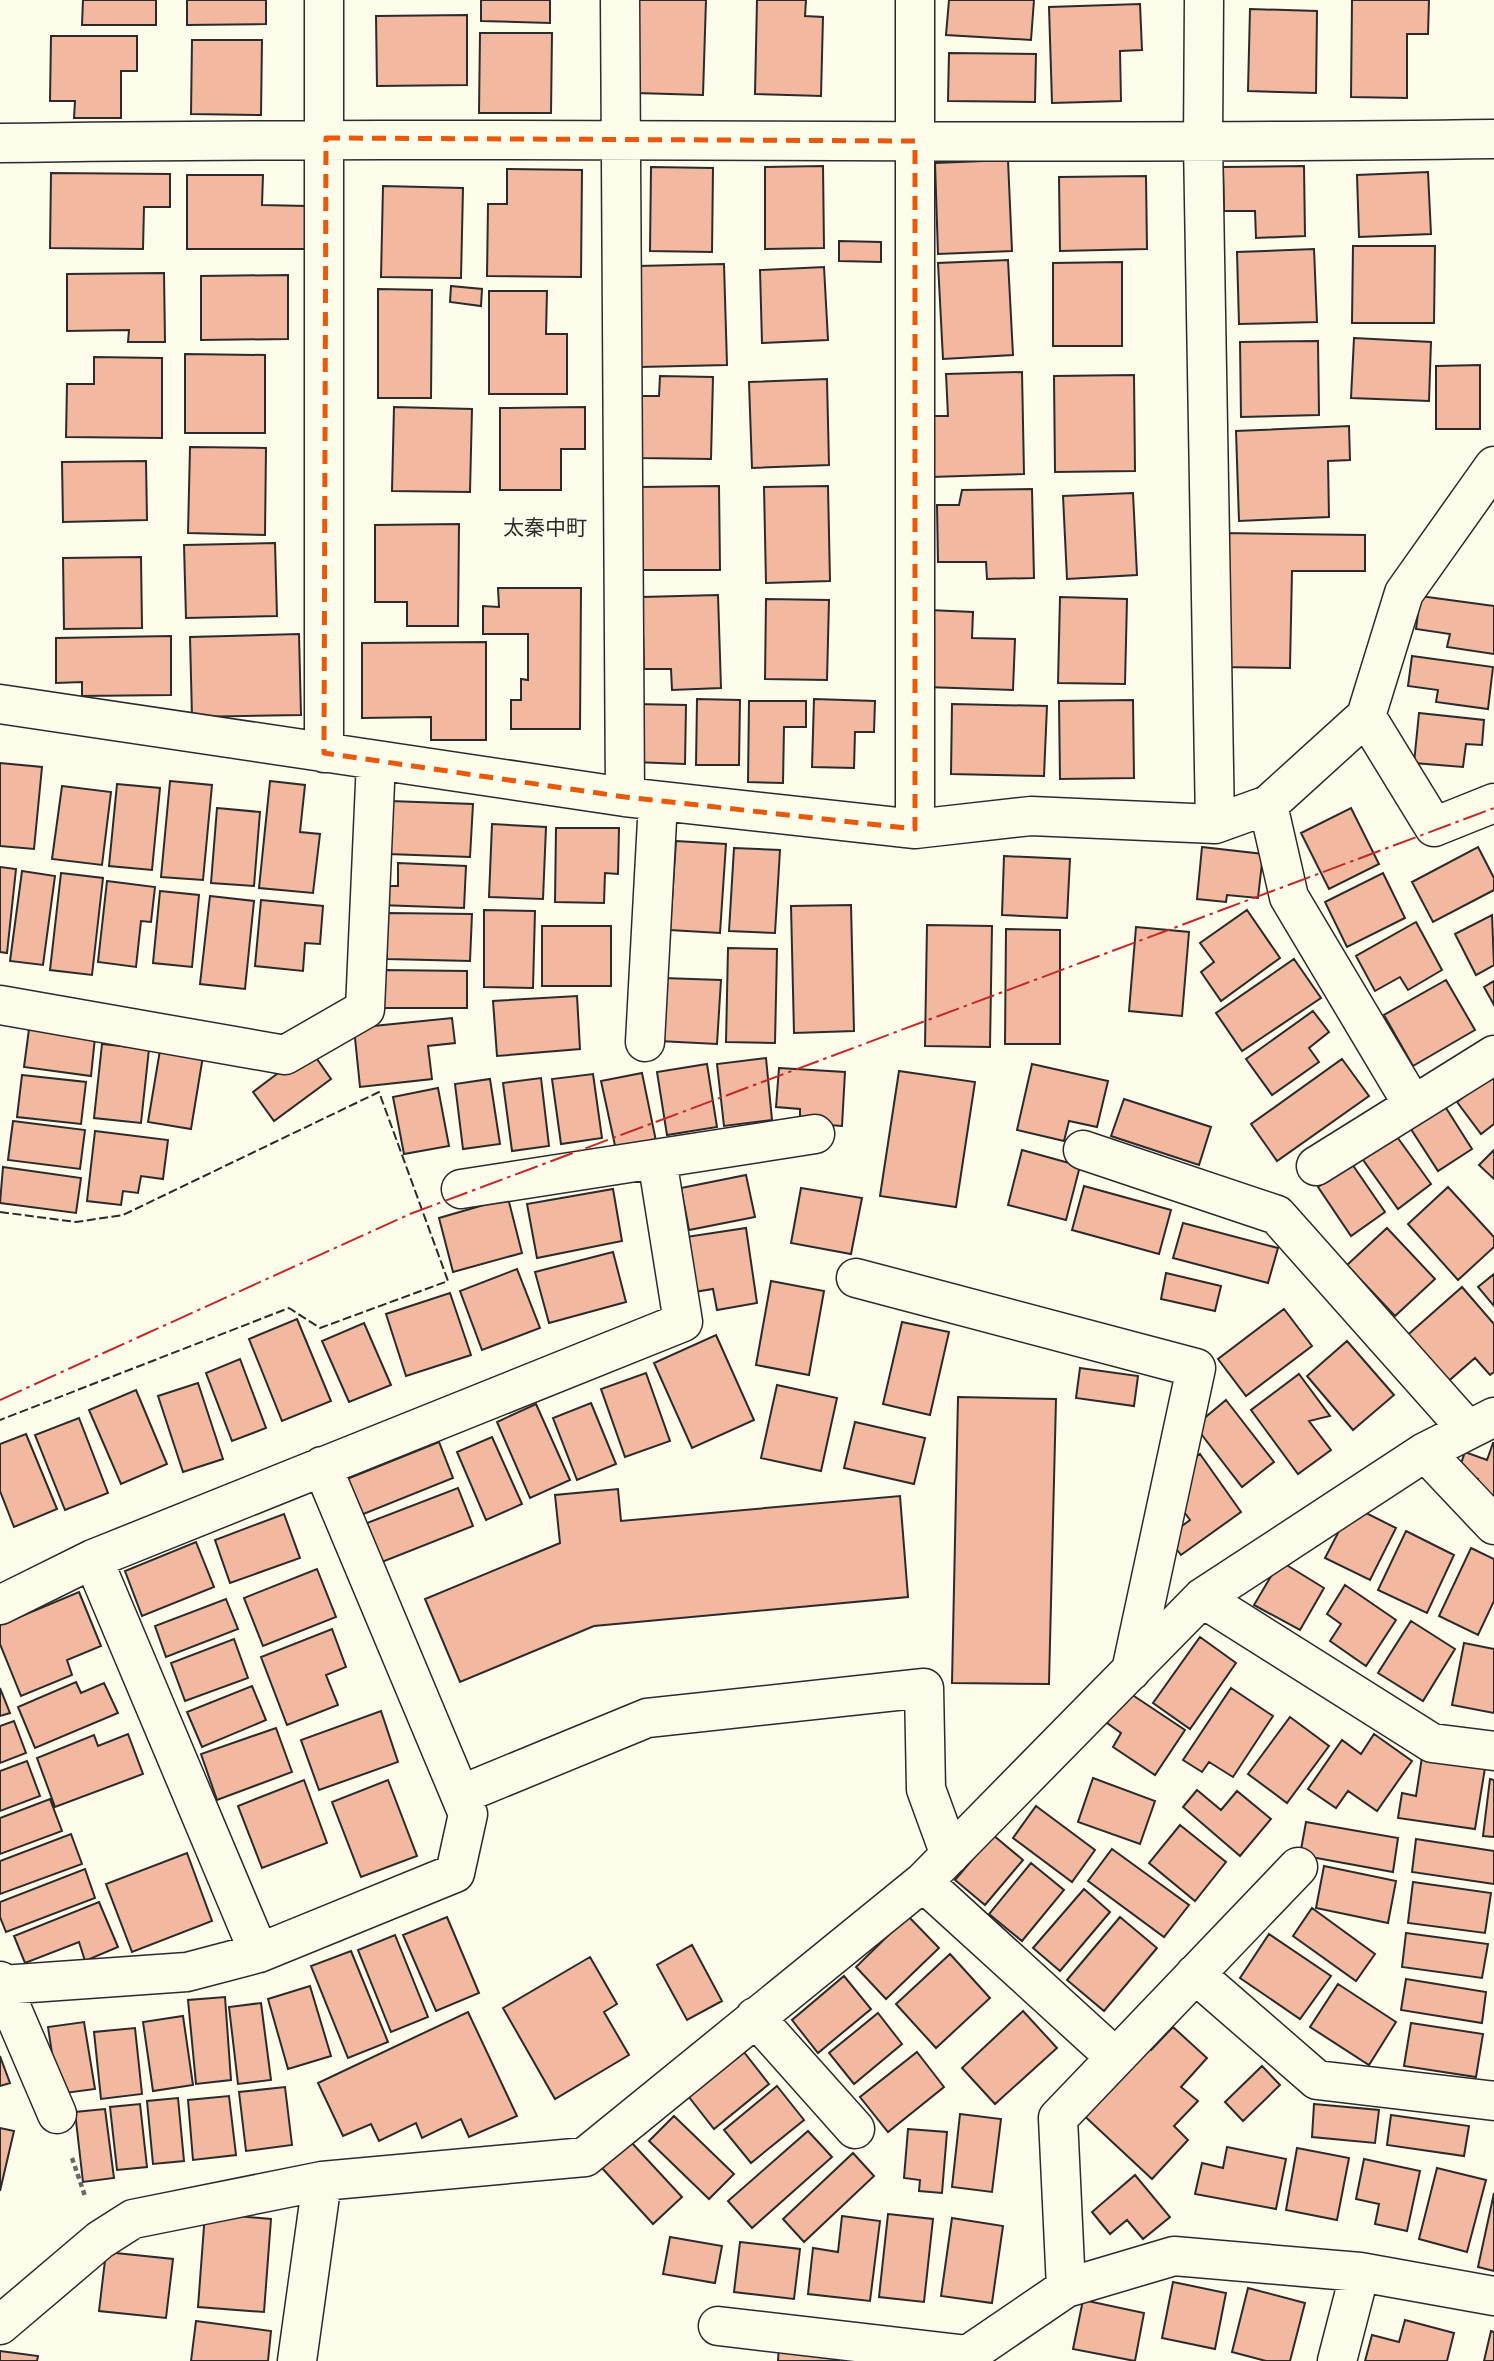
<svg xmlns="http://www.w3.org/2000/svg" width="1494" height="2361" font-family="Raleway,'Noto Sans JP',sans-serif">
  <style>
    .building { fill: #f2b8a0; stroke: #2b2b2b; stroke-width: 2 }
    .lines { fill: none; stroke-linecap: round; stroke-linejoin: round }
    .minor-casing { stroke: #2b2b2b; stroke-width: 41 }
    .path { stroke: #6a6964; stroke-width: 4.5; stroke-dasharray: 5 3.5; stroke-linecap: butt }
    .minor { stroke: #fdfbea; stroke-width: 38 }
    .fence { stroke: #2b2b2b; stroke-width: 2; stroke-dasharray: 9 3.5; stroke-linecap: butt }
    .power { stroke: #c62828; stroke-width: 2; stroke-dasharray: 24 5 3.5 5; stroke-linecap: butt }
    .marked { fill: none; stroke: #e8590c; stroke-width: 5; stroke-dasharray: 14 9; stroke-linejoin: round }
    .labels { text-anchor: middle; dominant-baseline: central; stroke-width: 5; stroke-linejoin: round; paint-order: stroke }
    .neighbourhood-label { font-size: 21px; fill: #2b2b2b; stroke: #fdfbea }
  </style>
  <rect width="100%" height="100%" fill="#fdfbea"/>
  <!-- building -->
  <path class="building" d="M83,0H156V25H82Z
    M187,0H266V24L187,25Z
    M481,0H550V23L481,21Z
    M639,0H706L703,95L636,93Z
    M757,0H806L805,16L823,17L821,96L755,94Z
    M949,0H1034L1031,40L946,35Z
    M1352,0H1429L1428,34H1407V98L1351,97Z
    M1140,4L1142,50L1120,51L1121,101L1052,103L1049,7Z
    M1250,9L1317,11L1316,93L1248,91Z
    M467,15V85L377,86L376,16Z
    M480,33H552L551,113H479Z
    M51,36H137V71H121V118H74L75,101H50Z
    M192,40H262L261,115L191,114Z
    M949,53L1036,54L1035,102L948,101Z
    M1008,160L1012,251L938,254L935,163Z
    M823,166L824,248L765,249V167Z
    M1304,166L1305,236L1256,238L1255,211H1224L1223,167Z
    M651,167L713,168L712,252L650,251Z
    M507,169L582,170L581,277L487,276L488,204H507Z
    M1428,172L1431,234L1359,237L1357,175Z
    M51,173L170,174V207H144L143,249L50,248Z
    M187,175H263L262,205L307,206V249H187Z
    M1146,176L1147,249L1060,251L1059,177Z
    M383,186L463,188L461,278L381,277Z
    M839,241L881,242V262L839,261Z
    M1353,246H1435L1434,323H1352Z
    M1314,249L1317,322L1239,324L1237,252Z
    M1008,260L1013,355L943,359L938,263Z
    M1122,262V346H1053V263Z
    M724,264L727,365L640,367L638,266Z
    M824,267L828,340L762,343L760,270Z
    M164,273L165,342H128L129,330L67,331V274Z
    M288,275V339L201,340V276Z
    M451,286L482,289L481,306L450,302Z
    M378,289L432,290L431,398H378Z
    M489,291H547L546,334H567V394H489Z
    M1354,338L1431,342L1429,401L1351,398Z
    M1318,341L1319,415L1241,417L1240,342Z
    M185,354L265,355V433H185Z
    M94,357L162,358V438L66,437L67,384H94Z
    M1480,365V429H1436V366Z
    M1022,372L1024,474L931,477L929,416H948L946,374Z
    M1134,375L1135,471L1055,472L1054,376Z
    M660,376L713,377L711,459L640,458L641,396H659Z
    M827,379L829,465L752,468L749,382Z
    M394,407L472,409L470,492L392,491Z
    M585,407V449H561V490H500V408Z
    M1349,426L1350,460L1328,461L1329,517L1239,521L1236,431Z
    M190,447L266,448L265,535L188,533Z
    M146,461L147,520L63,522L62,462Z
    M719,486L720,570H641L640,487Z
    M828,486L830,581L766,583L764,487Z
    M1032,489L1034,578L987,579L986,562H938L937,505H959L962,490Z
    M1133,493L1137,575L1067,579L1063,496Z
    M459,524L458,626H407V602H375V525Z
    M1221,533L1365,535V571H1292L1290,668L1220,667Z
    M275,543L277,616L186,618L184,545Z
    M141,557L142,628L64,629L63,558Z
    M498,588H581L580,729H511V700H521V679L528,680V634H483V606L499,607Z
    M718,595L721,688L672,690L671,669H644L642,597Z
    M1420,596L1494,606V654L1447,647L1450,634L1416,629Z
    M1060,597L1127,599L1125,684L1058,683Z
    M766,599L829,600L827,680L765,679Z
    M929,610L973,612L972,638L1015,639L1013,690L926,687Z
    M299,634L301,715L192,717L190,637Z
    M171,636V695L82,696V682L56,683V638Z
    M486,642V740H431V717L362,718V643Z
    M1412,656L1493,667L1488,709L1436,702L1438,690L1408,686Z
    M697,699L740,700L739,765H696Z
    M814,699L875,701L874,732H855L854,768L812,767Z
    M1133,700L1134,778L1060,779L1059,701Z
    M749,701H806V727H784L783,783L748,782Z
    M635,704L686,705L685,764L634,762Z
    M952,704L1047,706L1044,776L951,774Z
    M1419,713L1484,720L1482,745L1466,744L1463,767L1414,763Z
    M0,763L42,767L34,849L0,846Z
    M170,781L212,785L203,880L161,877Z
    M270,781L305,785L300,832L320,834L313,893L259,888Z
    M117,784L160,788L152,870L109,866Z
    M62,786L111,792L102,865L52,859Z
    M390,801L473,804L470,857L388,854Z
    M217,808L260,812L254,886L211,883Z
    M1351,808L1379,864L1329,889L1301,833Z
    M492,824L546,827L543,899L489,897Z
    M556,828H619L618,874L605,873L604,903L555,902Z
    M676,841L726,844L720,933L670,930Z
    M1202,847L1263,854L1258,898L1227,895L1226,902L1197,899Z
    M1478,847L1494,878V890L1433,922L1412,882Z
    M734,848L780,850L775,933L729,931Z
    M1004,856L1070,859L1067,918L1002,915Z
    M398,863L466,866L464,908L379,905L380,886H398Z
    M0,867L16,869L7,953L0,952Z
    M22,871L55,876L43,965L10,961Z
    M61,873L103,878L92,975L50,970Z
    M1383,873L1405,918L1347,947L1325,902Z
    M107,881L155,887L151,922L141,921L136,967L98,962Z
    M160,891L199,895L192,967L153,963Z
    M210,896L254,901L245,989L200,984Z
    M261,900L323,906L320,944L305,943L303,971L255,966Z
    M851,905L854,1031L794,1033L791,906Z
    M484,910L535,911L533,988L484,987Z
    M1247,910L1280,958L1221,1001L1201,972L1214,962L1200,943Z
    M387,913L472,914L470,961L387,959Z
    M1492,915L1494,965L1476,975L1455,934Z
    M1416,922L1442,970L1408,990L1400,977L1375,991L1356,956Z
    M927,925L992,926L990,1047L925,1046Z
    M542,926H611V986H542Z
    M1136,927L1189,932L1182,1016L1129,1011Z
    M1006,929L1060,930V1044H1005Z
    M728,948L777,949L775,1043L726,1042Z
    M1294,959L1321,998L1242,1051L1216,1013Z
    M383,970L467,971V1008H383Z
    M663,978L721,980L717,1044L659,1041Z
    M1446,980L1475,1030L1413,1066L1384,1015Z
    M1494,981V1005L1484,987Z
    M577,996L580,1049L497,1056L493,1001Z
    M1313,1011L1329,1032L1309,1048L1319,1062L1272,1095L1246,1059Z
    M452,1018L455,1043L428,1046L432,1079L360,1087L354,1028Z
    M29,1029L95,1037L91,1076L24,1067Z
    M102,1044L149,1049L141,1123L94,1118Z
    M310,1049L331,1079L274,1121L253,1092Z
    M160,1050L203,1056L191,1129L148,1122Z
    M766,1058L772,1120L724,1126L717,1064Z
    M1342,1059L1369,1096L1277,1161L1251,1124Z
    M707,1064L717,1127L667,1135L657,1072Z
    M1032,1064L1108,1081L1097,1127L1069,1121L1064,1141L1017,1130Z
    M779,1068L845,1072L842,1126L800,1123V1109L776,1107Z
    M899,1071L975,1082L956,1207L880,1196Z
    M642,1073L656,1141L616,1150L601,1081Z
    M1494,1073V1124L1481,1134L1457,1102Z
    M593,1074L602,1138L561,1144L552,1079Z
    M22,1075L86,1082L81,1124L17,1117Z
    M541,1078L549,1146L512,1151L503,1083Z
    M490,1079L500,1144L463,1149L455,1084Z
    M438,1088L449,1146L404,1154L393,1097Z
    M1124,1099L1211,1127L1199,1165L1111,1136Z
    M1441,1100L1472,1149L1438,1171L1407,1123Z
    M13,1121L85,1130L80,1169L8,1160Z
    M95,1131L168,1140L163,1179L141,1176L138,1193L123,1191L121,1205L87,1201Z
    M1395,1134L1431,1184L1398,1209L1361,1157Z
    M1022,1150L1080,1166L1066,1220L1008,1205Z
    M1494,1150V1179L1479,1165Z
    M1352,1164L1385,1212L1351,1236L1318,1187Z
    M3,1167L81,1178L76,1213L0,1203Z
    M746,1175L755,1217L689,1230L681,1188Z
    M1084,1186L1171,1210L1159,1254L1072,1230Z
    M1448,1187L1494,1237V1247L1458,1280L1408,1224Z
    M801,1188L862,1198L851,1254L791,1243Z
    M613,1189L622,1241L537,1258L527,1204Z
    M508,1198L522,1253L453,1272L439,1218Z
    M1183,1223L1278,1248L1268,1283L1173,1258Z
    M746,1228L757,1303L717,1310L713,1289L694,1292L686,1237Z
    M1387,1228L1435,1279L1395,1316L1347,1265Z
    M613,1252L626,1302L549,1323L535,1272Z
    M517,1269L540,1328L482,1350L460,1291Z
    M1166,1273L1221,1286L1215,1311L1161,1299Z
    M1494,1274V1306L1478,1287Z
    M771,1281L824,1291L809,1375L756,1365Z
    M1462,1287L1494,1324V1372L1490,1375L1475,1358L1444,1385L1403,1339Z
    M450,1293L471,1355L406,1376L386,1314Z
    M1284,1309L1312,1346L1246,1396L1218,1359Z
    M297,1319L331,1401L282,1421L249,1339Z
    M902,1322L949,1332L930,1415L883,1404Z
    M364,1323L391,1385L349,1402L322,1341Z
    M716,1335L754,1420L692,1448L654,1363Z
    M1347,1341L1394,1395L1353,1430L1307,1376Z
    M240,1359L266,1428L232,1441L206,1373Z
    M1080,1368L1138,1376L1134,1406L1076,1398Z
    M646,1373L670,1441L625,1457L601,1389Z
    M1299,1374L1330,1416L1309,1421L1331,1450L1298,1474L1251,1410Z
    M198,1383L223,1459L183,1472L158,1396Z
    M777,1385L837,1398L821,1471L761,1458Z
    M136,1390L167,1464L121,1484L89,1410Z
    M958,1397L1056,1399L1049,1684L952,1683Z
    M1226,1400L1274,1462L1242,1487L1195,1426Z
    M591,1403L616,1464L577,1480L553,1418Z
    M536,1404L570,1480L530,1498L497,1422Z
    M79,1418L108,1493L65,1510L35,1435Z
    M855,1422L925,1438L914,1484L844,1468Z
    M26,1434L57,1509L14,1527L0,1491V1444Z
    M492,1437L522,1504L486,1520L457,1452Z
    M439,1442L453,1478L361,1515L347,1479Z
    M1493,1443H1494V1497L1475,1490L1478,1479L1458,1472L1465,1452L1487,1460Z
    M1200,1454L1241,1512L1181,1555L1167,1537L1190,1520L1176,1501L1183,1466Z
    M458,1488L473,1526L382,1562L367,1523Z
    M618,1489L621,1521L900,1496L908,1597L594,1626L460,1682L425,1599L560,1543L555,1495Z
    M1352,1506L1396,1528L1370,1580L1325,1558Z
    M284,1514L300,1558L230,1583L215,1540Z
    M1406,1531L1454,1555L1427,1613L1378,1590Z
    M196,1542L214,1587L142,1616L125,1571Z
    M1471,1548L1494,1559V1601L1478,1635L1439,1616Z
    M1280,1561L1324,1588L1300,1630L1254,1605Z
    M317,1569L336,1617L263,1646L244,1598Z
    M1345,1585L1396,1620L1366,1666L1330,1641L1341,1624L1327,1614Z
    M79,1592L101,1646L67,1660L72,1675L21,1696L0,1644V1625Z
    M226,1599L238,1629L166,1657L155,1626Z
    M1411,1621L1455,1649L1423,1701L1378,1673Z
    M332,1629L346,1667L326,1675L338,1705L287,1725L261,1657Z
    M1200,1637L1236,1663L1190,1729L1153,1703Z
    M234,1639L248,1678L185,1701L171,1663Z
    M1464,1643L1494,1649V1713L1452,1705Z
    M76,1682L81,1693L104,1683L118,1713L35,1748L18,1707Z
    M252,1686L266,1720L202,1747L187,1712Z
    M0,1688L10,1713L0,1716Z
    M1231,1688L1273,1716L1233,1777L1209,1762L1202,1772L1183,1760Z
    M1128,1692L1185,1730L1155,1775L1113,1747L1121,1733L1107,1723Z
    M381,1711L398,1762L319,1790L301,1740Z
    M1290,1717L1329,1746L1287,1803L1248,1774Z
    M14,1721L26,1753L0,1763V1726Z
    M276,1728L292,1772L217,1800L201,1754Z
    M128,1734L143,1774L55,1807L37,1758L94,1735L98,1746Z
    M1374,1734L1412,1761L1377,1811L1348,1791L1336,1808L1308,1789L1342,1740L1361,1754Z
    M1422,1757L1485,1768L1475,1829L1398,1818L1402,1793L1416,1796Z
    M27,1761L40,1796L0,1811V1771Z
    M1093,1778L1155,1801L1140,1844L1078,1822Z
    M1490,1779L1494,1780V1837L1483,1836Z
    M304,1780L327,1843L262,1868L238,1806Z
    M388,1780L417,1856L361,1877L332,1802Z
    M1197,1790L1221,1810L1237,1791L1271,1819L1240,1856L1183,1807Z
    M50,1799L62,1831L0,1854V1818Z
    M1036,1806L1095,1850L1072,1882L1013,1838Z
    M1306,1822L1398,1838L1393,1872L1300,1855Z
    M1180,1825L1226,1862L1195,1901L1149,1863Z
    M71,1834L82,1864L0,1894V1861Z
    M993,1835L1023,1860L985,1905L955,1880Z
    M1416,1839L1494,1851V1884L1412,1872Z
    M1112,1849L1189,1905L1164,1937L1088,1881Z
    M187,1853L212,1921L132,1952L106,1884Z
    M1031,1863L1064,1890L1022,1941L989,1914Z
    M1324,1866L1396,1881L1388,1923L1316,1908Z
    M85,1869L95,1898L6,1932L0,1917V1902Z
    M1413,1882L1491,1893L1485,1933L1408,1923Z
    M1084,1889L1110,1912L1060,1971L1033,1948Z
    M99,1902L118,1947L85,1961L79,1942L25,1963L14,1936Z
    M1312,1908L1375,1954L1356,1981L1293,1936Z
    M908,1916L939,1948L886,1999L856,1967Z
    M447,1917L479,1993L436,2011L403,1935Z
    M1120,1917L1157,1948L1104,2011L1067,1980Z
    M1406,1933L1488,1944L1482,1978L1402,1967Z
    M1269,1934L1331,1976L1300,2019L1240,1978Z
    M395,1935L428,2017L391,2032L358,1950Z
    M692,1945L722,2001L687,2020L657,1965Z
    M351,1951L388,2042L348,2058L311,1966Z
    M950,1954L990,1998L936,2048L896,2004Z
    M590,1957L617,2004L604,2012L629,2055L555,2099L503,2008Z
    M844,1976L871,2009L818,2053L792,2020Z
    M1406,1979L1486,1992L1482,2023L1401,2010Z
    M1338,1984L1396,2022L1369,2065L1310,2027Z
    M310,1986L331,2056L288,2069L268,1999Z
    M225,1997L231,2080L196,2084L188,2000Z
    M261,2003L271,2080L238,2084L229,2007Z
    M1023,2011L1057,2048L995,2104L962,2068Z
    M468,2012L517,2116L469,2137L461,2119L422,2138L416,2123L379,2141L371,2124L343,2136L318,2083Z
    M878,2013L902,2044L854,2084L829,2053Z
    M183,2016L193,2085L153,2091L143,2022Z
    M84,2022L95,2089L58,2094L48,2027Z
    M1411,2023L1483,2034L1476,2077L1404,2066Z
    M1173,2027L1207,2058L1181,2087L1198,2101L1174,2126L1188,2140L1152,2179L1078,2110L1138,2045L1151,2050Z
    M135,2028L142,2094L101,2099L94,2032Z
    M740,2047L769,2084L714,2129L685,2092Z
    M917,2052L944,2087L888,2132L860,2097Z
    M0,2056L10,2083L0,2086Z
    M1262,2066L1280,2085L1243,2121L1225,2102Z
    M777,2086L804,2120L751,2163L724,2130Z
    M285,2087L292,2145L246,2151L239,2092Z
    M229,2096L236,2155L193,2160L188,2100Z
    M178,2098L184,2161L153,2164L147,2101Z
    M140,2104L147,2167L117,2170L110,2107Z
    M1314,2104L1379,2110L1375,2143L1312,2137Z
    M105,2109L114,2178L83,2182L75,2112Z
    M960,2114L1001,2119L992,2192L952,2187Z
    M1391,2115L1469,2126L1464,2156L1387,2145Z
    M674,2116L734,2174L709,2199L649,2141Z
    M0,2128L14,2131L0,2191Z
    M908,2129L947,2132L942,2193L919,2191L920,2180L904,2178Z
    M808,2131L832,2157L752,2228L728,2201Z
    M631,2142L682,2197L653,2224L602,2168Z
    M1227,2147L1286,2159L1276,2209L1195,2194L1202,2163L1223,2168Z
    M1297,2148L1349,2158L1337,2220L1286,2210Z
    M853,2153L874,2176L804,2242L783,2219Z
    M1364,2159L1420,2171L1407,2231L1375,2224L1379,2204L1356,2199Z
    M1437,2168L1486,2180L1467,2252L1419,2239Z
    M1135,2175L1170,2217L1143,2239L1127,2220L1110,2234L1092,2212Z
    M1494,2193V2271L1478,2267Z
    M205,2213L271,2219L264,2312L198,2307Z
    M888,2214L933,2219L924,2302L879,2297Z
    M842,2216L880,2221L870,2301L808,2294L813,2248L838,2252Z
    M952,2218L1003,2226L992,2303L941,2296Z
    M670,2237L722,2246L715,2283L663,2274Z
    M740,2242L800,2249L794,2299L734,2292Z
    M106,2252L173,2259L166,2318L99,2311Z
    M1173,2282L1226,2293L1215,2349L1162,2338Z
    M1248,2288L1305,2303L1290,2361H1266L1232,2352Z
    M1083,2300L1144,2313L1135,2361L1073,2349Z
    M1405,2320L1454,2333L1447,2361H1365L1372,2335L1399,2342Z
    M196,2321L271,2331L268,2361H191Z
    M1491,2331L1494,2332V2361H1484Z
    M779,2345L840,2351L839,2361H778Z
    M0,2351L38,2356L37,2361H0Z"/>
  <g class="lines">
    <!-- minor casing -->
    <g class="minor-casing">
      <path id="minor" d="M620,0L625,797
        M1204,0L1203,143L1215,824
        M0,143C498,135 996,146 1494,139
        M0,704L625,797L915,829L1031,816L1215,824L1268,805L1366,716L1404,593L1494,466
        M1366,716L1434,827L1494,803
        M324,753V0
        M1268,805L1289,897L1413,1105
        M915,829V0
        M0,1005L285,1055L365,1009L376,761
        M645,1042L658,802
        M1083,1150L1277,1215L1468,1430
        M1316,1166L1494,1055
        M461,1189L815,1134
        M856,1278L1196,1368L1131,1671
        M1425,1452L1494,1525
        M93,1559L259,1953
        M1202,1598L1432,1743L1494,1751
        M0,1605L93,1559L683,1322L657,1159
        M460,1795L647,1718L924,1688L926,1789L950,1855
        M923,1882L1115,2057
        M1195,1974L1317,2080L1494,2101
        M0,1981L57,2114
        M2,1985L187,1972L259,1953L455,1873L468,1814L322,1466
        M755,2017L855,2129
        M1066,2288L1058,2118L1298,1867
        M0,2325L100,2240L133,2219L322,2181L585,2157L923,1882L1202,1598L1425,1452L1494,1417
        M718,2326L968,2355
        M297,2361L322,2181
        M959,2361L1066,2288L1174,2256L1360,2272
        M1337,2361L1360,2272L1494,2296"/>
    </g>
    <!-- path -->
    <path class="path" d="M72,2158L85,2196"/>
    <!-- minor -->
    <use href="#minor" class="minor"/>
    <!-- fence -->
    <path class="fence" d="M0,1212L76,1222L123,1215L379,1092L448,1281L320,1328L289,1308L0,1420"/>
    <!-- power -->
    <path class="power" d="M0,1400L410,1214L1494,808"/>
  </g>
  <!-- marked area -->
  <path class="marked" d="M326,138L915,141V829L625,797L324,753Z"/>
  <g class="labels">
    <!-- neighbourhood labels -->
    <g class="neighbourhood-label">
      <text x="545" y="527">太秦中町</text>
    </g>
  </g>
</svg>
